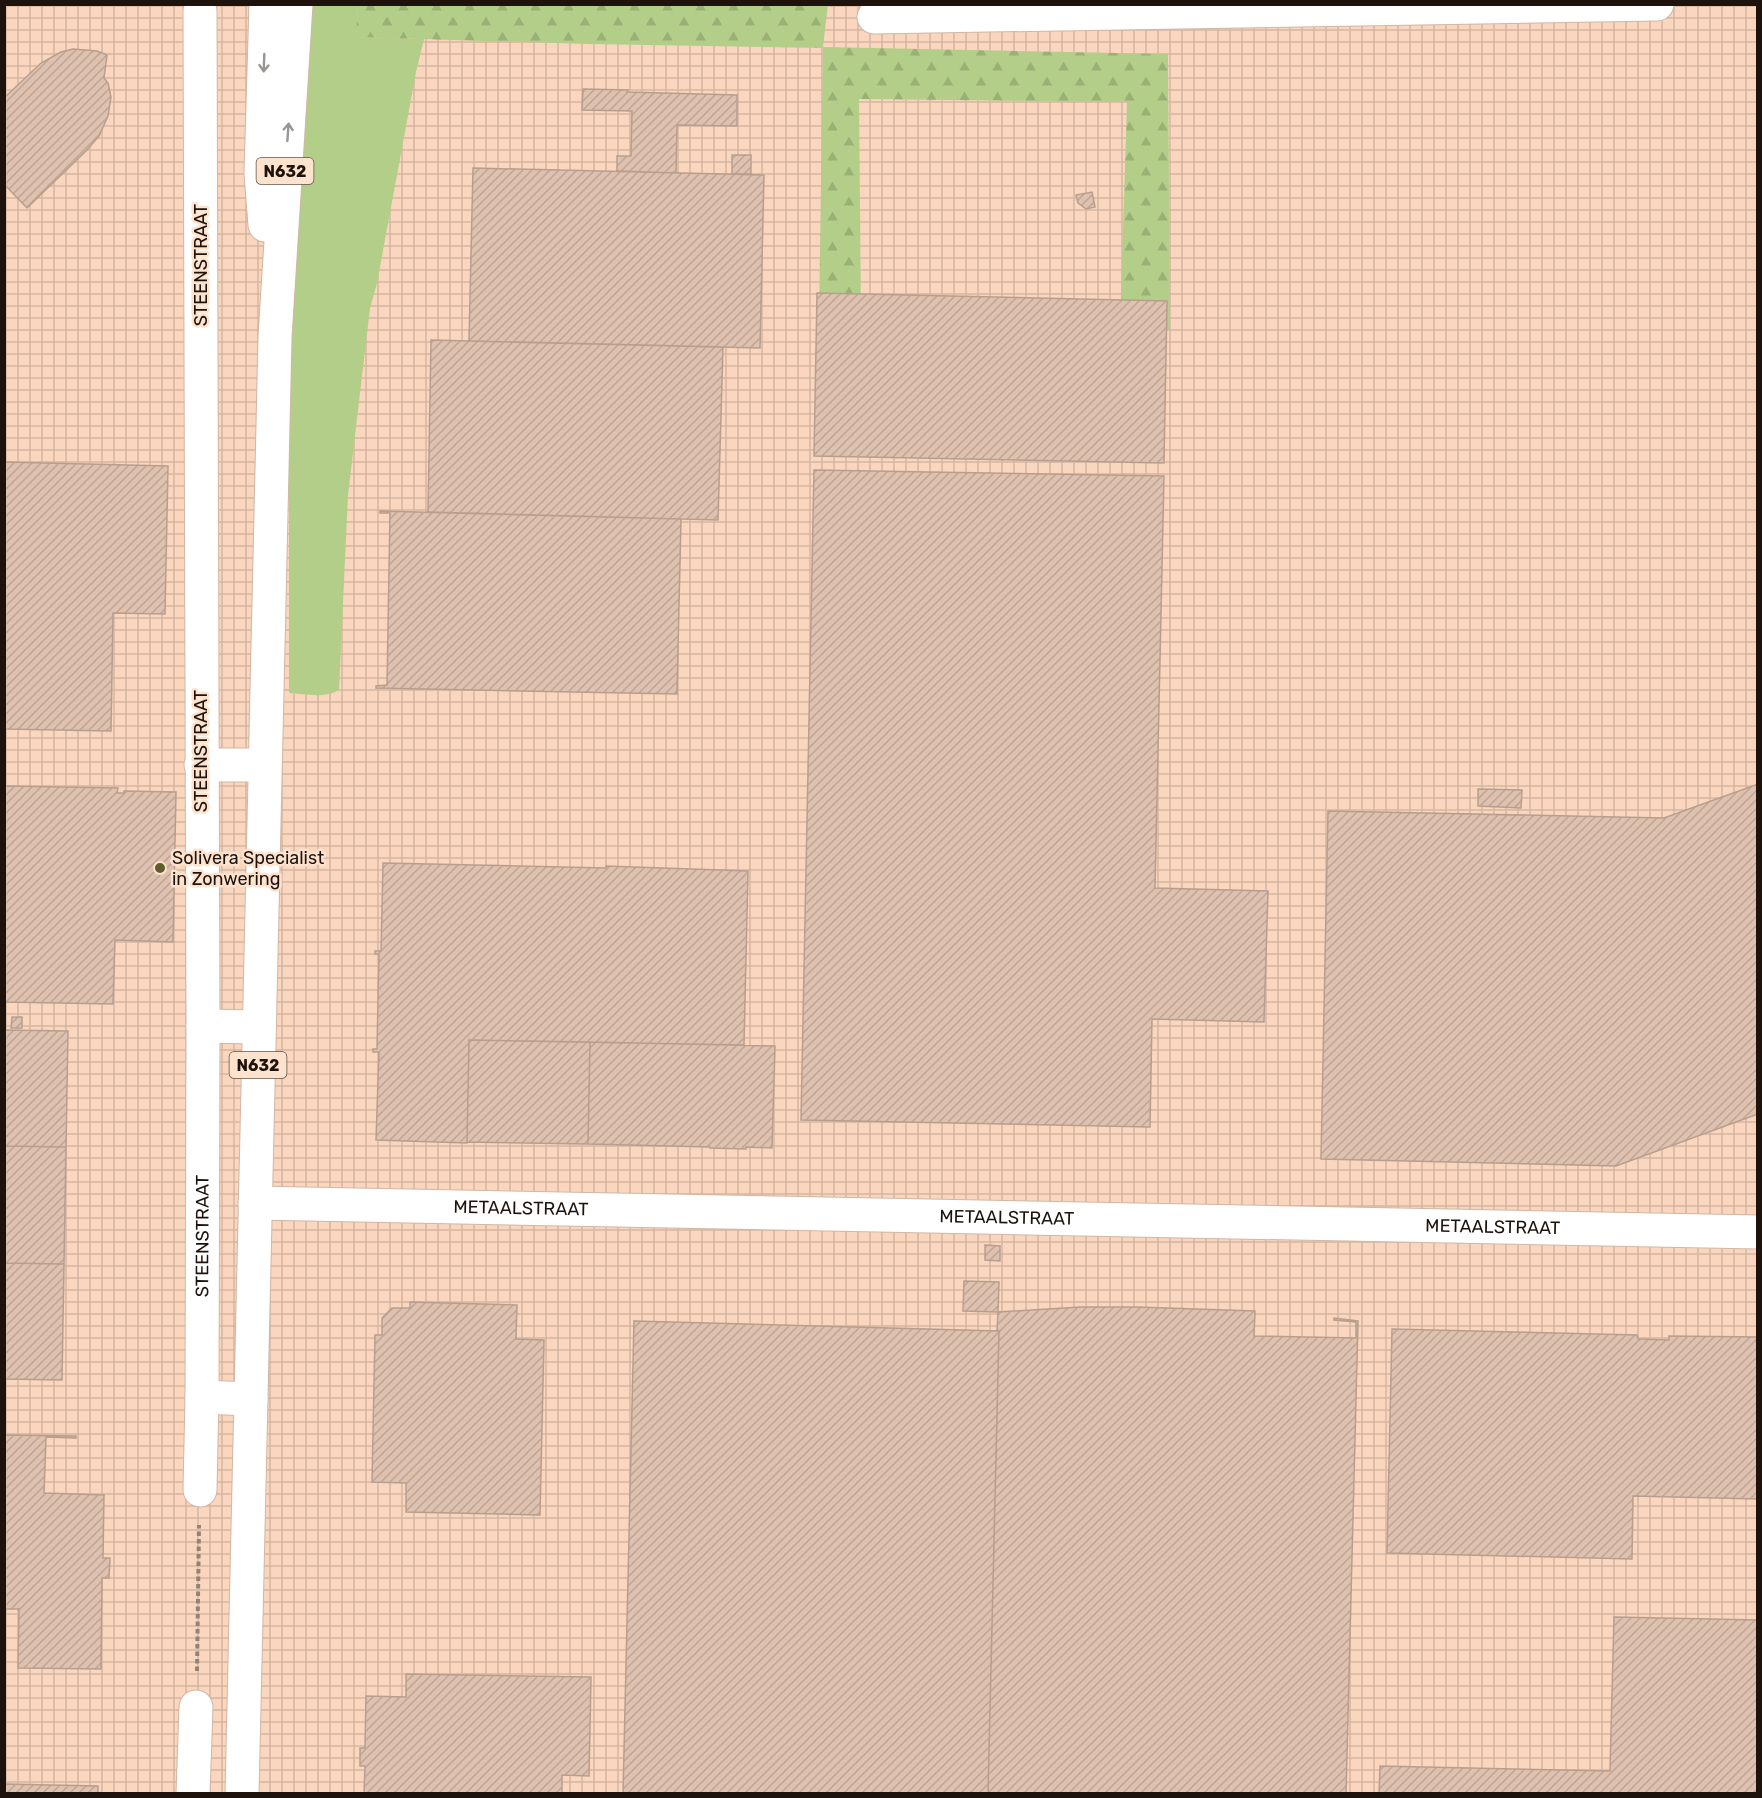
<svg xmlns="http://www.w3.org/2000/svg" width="1762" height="1798" font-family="Rubik,sans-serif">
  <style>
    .industrial { fill: url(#industrial-grid) }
    .grass { fill: #b3ce89 }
    .forest { fill: url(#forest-firs) }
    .building { fill: url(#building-hatch); stroke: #b99e8d; stroke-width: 1.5 }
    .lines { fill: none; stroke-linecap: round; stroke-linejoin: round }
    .street-casing { stroke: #d2b7a4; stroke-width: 35 }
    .primary-casing { stroke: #d2b7a4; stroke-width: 35 }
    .path { stroke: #968274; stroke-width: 4; stroke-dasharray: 4.5 3; stroke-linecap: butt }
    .street { stroke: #fff; stroke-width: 33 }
    .primary { stroke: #fff; stroke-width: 33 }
    .oneway { stroke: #999592 }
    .poi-dot { fill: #5e5e2b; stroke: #fde2ce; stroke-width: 2 }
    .labels { text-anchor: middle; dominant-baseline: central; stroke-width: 5; stroke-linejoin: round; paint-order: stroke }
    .shield { fill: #fde2ce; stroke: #605146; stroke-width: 1.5 }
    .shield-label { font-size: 16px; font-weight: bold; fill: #1d130c }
    .street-label { font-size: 18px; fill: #1d130c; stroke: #fde2ce }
    .poi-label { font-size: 18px; fill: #1d130c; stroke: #fde2ce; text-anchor: start }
  </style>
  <defs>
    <pattern id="industrial-grid" width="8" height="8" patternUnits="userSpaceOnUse" patternTransform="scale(1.5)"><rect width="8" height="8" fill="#f9d6bd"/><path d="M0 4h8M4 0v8" fill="none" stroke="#d5b7a1"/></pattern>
    <pattern id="forest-firs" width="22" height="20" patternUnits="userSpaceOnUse" patternTransform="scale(1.5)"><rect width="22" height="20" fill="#b3ce89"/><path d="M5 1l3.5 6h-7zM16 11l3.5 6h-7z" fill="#9ab075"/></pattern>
    <pattern id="building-hatch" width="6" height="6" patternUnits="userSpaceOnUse" patternTransform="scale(1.5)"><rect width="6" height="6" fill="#dec1af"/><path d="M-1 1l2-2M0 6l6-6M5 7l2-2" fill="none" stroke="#bea595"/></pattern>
  </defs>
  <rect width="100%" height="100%" fill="#fde2ce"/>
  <!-- industrial -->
  <path class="industrial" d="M282,4L361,12L636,4L1757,5V1793L5,1794V5Z"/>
  <!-- grass -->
  <path class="grass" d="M308,5H358L357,37L424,39L416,72L377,283L370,308L348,495L339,689C330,699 303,694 289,693V337Z"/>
  <!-- forest -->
  <path class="forest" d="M828,4L823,47L1168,54L1170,330L1120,327L1127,102L859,99L861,319H819L823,48L589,44L356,37L358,5Z"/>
  <!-- building -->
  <path class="building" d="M73,49L97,51L107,55L104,78L108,83L111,97L108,116L99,136L87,150L27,208L4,184V98L41,63L61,52Z
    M583,89L628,90L627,92L737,95V126L677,125L676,173L617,171V156H631L632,111L582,110Z
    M732,155H751V174H732Z
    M473,168L764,175L760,348L469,341Z
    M1092,192L1095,207L1086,209L1078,203L1076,195Z
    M817,293L1167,301L1164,463L814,456Z
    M431,340L723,347L718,520L428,512Z
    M4,462L168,466L165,614L113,613L111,731L4,729Z
    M814,470L1164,476L1155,888L1268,891L1264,1022L1152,1019L1150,1127L801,1120Z
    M380,511L681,519L677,694L376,688V686L387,685L390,513H380Z
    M1758,784V1114L1616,1166L1321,1159L1328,811L1664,818Z
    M4,786L118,788L117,793H124V791L176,792L173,942L115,940L113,1004L4,1002Z
    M1478,789L1522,790L1521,808L1478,806Z
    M383,863L606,868V866L748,871L744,1045L469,1040L467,1143L376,1140L379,1052H373V1049H377L379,954H375V951H381Z
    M12,1017H22V1028H11Z
    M4,1030L68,1031L66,1147L4,1146Z
    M469,1040L590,1042L588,1144L467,1142Z
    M590,1042L775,1046L772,1148L746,1147V1149L710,1148V1147L588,1144Z
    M4,1146L66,1147L64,1264L4,1263Z
    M985,1245L1000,1246V1261L985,1260Z
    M4,1263L64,1264L62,1380L4,1379Z
    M964,1281L999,1282L998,1312L963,1311Z
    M410,1302L517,1305L516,1339L544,1340L540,1515L406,1512V1483L372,1482L375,1335H382V1318L392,1308H410Z
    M1080,1307H1136L1255,1311L1254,1336L1356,1338V1322L1334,1320V1318L1358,1321L1346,1794H988L999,1331L997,1330L998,1312Z
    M634,1321L999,1331L988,1794H623Z
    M1392,1329L1637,1335L1638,1339L1669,1340V1336L1758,1337V1499L1633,1496L1632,1559L1387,1553Z
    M4,1435L76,1436V1438L46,1437L44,1493L105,1495H104L103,1558H110L109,1578H102L101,1669L18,1668L19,1609H4Z
    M1614,1617L1758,1620V1794H1379L1380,1766L1610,1771Z
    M406,1674L591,1677L589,1776L562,1775V1794H364L365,1766H360V1748H365L366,1696L406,1697Z
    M4,1784L98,1786V1794H4Z"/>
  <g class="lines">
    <!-- street casing -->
    <g class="street-casing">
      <g id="street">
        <path d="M874,17L1657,4"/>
        <path d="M201,765H264"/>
        <path d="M203,1026L259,1027"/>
        <path id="s1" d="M255,1203L1758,1232"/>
        <path d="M202,1397L251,1399"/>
        <path id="s2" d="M200,1490L202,1397L203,1026L200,11"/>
        <path d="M193,1794L196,1707"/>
      </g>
    </g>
    <!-- primary casing -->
    <g class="primary-casing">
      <path id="primary" d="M265,225L261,173L266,4
        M242,1794L275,337L296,4"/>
    </g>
    <!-- path -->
    <path class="path" d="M197,1671L199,1525"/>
    <!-- street -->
    <use href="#street" class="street"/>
    <!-- primary -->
    <use href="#primary" class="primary"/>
  </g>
  <!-- one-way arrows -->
  <defs><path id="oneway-shaft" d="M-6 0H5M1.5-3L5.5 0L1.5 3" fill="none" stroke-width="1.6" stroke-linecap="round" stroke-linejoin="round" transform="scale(1.5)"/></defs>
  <g class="oneway">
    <use href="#oneway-shaft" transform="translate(264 63) rotate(92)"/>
    <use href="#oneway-shaft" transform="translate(288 132) rotate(-86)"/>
  </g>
  <!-- markers -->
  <circle class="poi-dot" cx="160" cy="868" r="6"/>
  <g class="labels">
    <!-- shield labels -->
    <g class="shield">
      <rect x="256.5" y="158" width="57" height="26" rx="4.5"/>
      <rect x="229.5" y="1052" width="57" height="26" rx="4.5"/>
    </g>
    <g class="shield-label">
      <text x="285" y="171">N632</text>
      <text x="258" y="1065">N632</text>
    </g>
    <!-- street labels -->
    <g class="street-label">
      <text transform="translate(201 265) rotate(-90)">STEENSTRAAT</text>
      <text transform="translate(201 751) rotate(-90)">STEENSTRAAT</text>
      <text stroke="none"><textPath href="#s1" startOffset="266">METAALSTRAAT</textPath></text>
      <text stroke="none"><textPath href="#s1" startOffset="752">METAALSTRAAT</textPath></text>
      <text stroke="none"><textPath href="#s1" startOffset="1238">METAALSTRAAT</textPath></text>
      <text stroke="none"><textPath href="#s2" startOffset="254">STEENSTRAAT</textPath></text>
    </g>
    <!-- poi labels -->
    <g class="poi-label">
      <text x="172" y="858">Solivera Specialist<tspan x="172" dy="21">in Zonwering</tspan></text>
    </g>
  </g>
  <!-- border -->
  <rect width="1762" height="1798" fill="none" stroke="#1d130c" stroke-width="12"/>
</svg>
